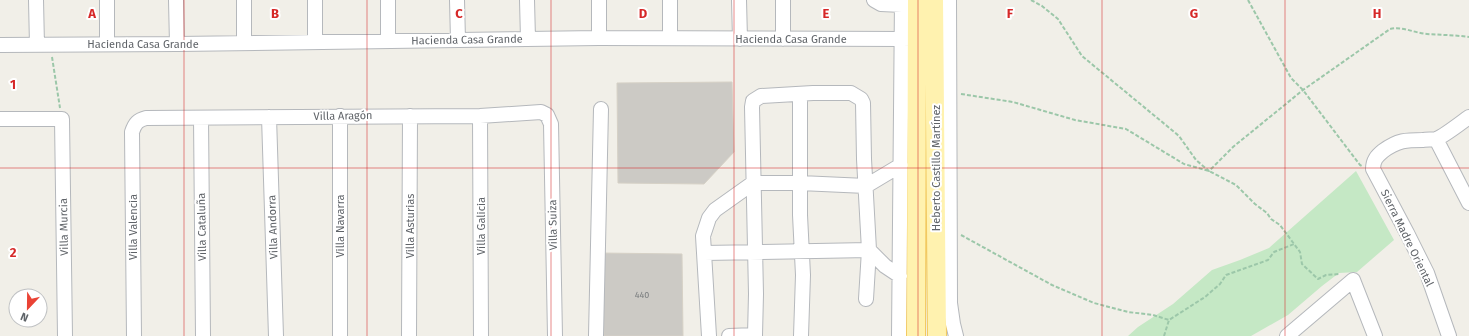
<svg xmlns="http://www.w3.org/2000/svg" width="1469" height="336" font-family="'Fira Sans',sans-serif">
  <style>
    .green { fill: #c5e8c5 }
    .building { fill: #cccac5; stroke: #d6d1c6 }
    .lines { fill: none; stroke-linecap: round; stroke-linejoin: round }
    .minor-casing { stroke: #b5b8bc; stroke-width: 16 }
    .major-casing { stroke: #f2c960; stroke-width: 20 }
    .path { stroke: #9cc7a9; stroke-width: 2; stroke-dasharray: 4 2; stroke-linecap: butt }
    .minor { stroke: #fff; stroke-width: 14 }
    .major { stroke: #fff2af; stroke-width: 18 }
    .grid { fill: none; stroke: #d62828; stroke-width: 1; stroke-opacity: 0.55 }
    .labels { text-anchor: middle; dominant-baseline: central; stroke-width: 4; stroke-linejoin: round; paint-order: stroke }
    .number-label { font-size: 9px; fill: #7a7d7f }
    .street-label { font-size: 11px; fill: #5f6368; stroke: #fff }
    .grid-label { font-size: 13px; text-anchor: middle; font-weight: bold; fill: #d62828; stroke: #fff; stroke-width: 4; stroke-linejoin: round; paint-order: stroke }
  </style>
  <rect width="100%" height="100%" fill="#f1efe8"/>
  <!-- green -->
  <path class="green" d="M1356,171L1394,240L1357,272L1339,273L1322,286L1288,315L1251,336H1128L1138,327L1173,304L1212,270L1240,260L1269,248Z"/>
  <!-- building -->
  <path class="building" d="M732,82L734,152L704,184L618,183L617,83Z
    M600,253L682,254L683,336H604Z"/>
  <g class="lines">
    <!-- minor casing -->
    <g class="minor-casing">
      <path id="minor" d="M36,0L37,45
        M107,0V44
        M176,0L177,44
        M244,0V43
        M315,0V42
        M457,0L458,40
        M527,0L528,39
        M599,0V38
        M670,0V38
        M739,0L740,39
        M783,0V39
        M874,0L881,4L902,5
        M949,0L950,303L953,324L956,336
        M388,41V0
        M0,45L177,44L599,38L903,39L949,38
        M800,94V215L803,275L801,336
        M480,116L481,336
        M269,117L276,336
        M201,118L203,336
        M0,119H62L65,336
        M1436,139L1469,203
        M704,253L869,250L885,266L900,276
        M134,336L132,132C135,123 138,120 146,118L480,116L541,112L547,115L551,124L555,336
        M340,336V116
        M409,336L410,116
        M596,336L601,109
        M709,336L703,236L709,218L715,210L753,183H800L866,186L901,165
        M729,336L755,335L756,294L752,107L753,101L761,96L813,93H851L861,99L863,103L864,159L869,250L866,299
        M899,336L902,0
        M1287,336L1353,280L1375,336
        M1449,336L1427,273L1407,233L1373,169C1373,160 1377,156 1383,151C1398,140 1406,140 1423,140C1427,139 1432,140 1436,139C1443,137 1462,122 1469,117"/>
    </g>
    <!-- major casing -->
    <g class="major-casing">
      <path id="major" d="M934,0L937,336
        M916,336L917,0"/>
    </g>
    <!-- path -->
    <path class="path" d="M1031,0L1042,6L1058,19L1082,56L1167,126L1179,136L1196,160L1209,171L1233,147L1303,90L1390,29C1403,26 1414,33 1427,34C1441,35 1455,35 1469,37
      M1248,0L1291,78L1303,90L1360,165L1362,166
      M52,57L60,108
      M961,94L1013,102L1075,120L1126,129L1184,164L1209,171L1236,185L1255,204L1267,213L1271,219L1280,225L1300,252L1302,264L1318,279L1326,275L1340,274
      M961,235L1052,285L1094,303L1128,312L1153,315L1169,320
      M1164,336L1169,320L1205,297L1220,284L1226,275L1268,260L1274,252L1294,244"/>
    <!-- minor -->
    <use href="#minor" class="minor"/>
    <!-- major -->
    <use href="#major" class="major"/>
  </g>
  <!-- grid -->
  <path class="grid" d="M184,0V336M367,0V336M551,0V336M734,0V336M918,0V336M1102,0V336M1285,0V336M0,168H1469"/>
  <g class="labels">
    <!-- number labels -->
    <g class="number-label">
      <text x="642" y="295">440</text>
    </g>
    <!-- street labels -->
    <g class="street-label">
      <text x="791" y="39">Hacienda Casa Grande</text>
      <text transform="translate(467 40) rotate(-1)">Hacienda Casa Grande</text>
      <text x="143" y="44">Hacienda Casa Grande</text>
      <text transform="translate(343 116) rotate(-1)">Villa Aragón</text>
      <text transform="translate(936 168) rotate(-90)">Heberto Castillo Martínez</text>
      <text transform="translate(553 225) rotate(-91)">Villa Suiza</text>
      <text transform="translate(340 226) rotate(-90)">Villa Navarra</text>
      <text transform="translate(410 226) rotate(-90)">Villa Asturias</text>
      <text transform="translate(481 226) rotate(-90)">Villa Galicia</text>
      <text transform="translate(64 227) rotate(-91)">Villa Murcia</text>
      <text transform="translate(133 227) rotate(-90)">Villa Valencia</text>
      <text transform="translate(202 227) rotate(-91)">Villa Cataluña</text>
      <text transform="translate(273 227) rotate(-92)">Villa Andorra</text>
      <text transform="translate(1407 238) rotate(64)">Sierra Madre Oriental</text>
    </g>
  </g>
  <g class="grid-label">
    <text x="92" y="18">A</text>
    <text x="275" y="18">B</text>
    <text x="459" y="18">C</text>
    <text x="643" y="18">D</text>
    <text x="826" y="18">E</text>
    <text x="1010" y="18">F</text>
    <text x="1194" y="18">G</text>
    <text x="1377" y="18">H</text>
    <text x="13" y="89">1</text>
    <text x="13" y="257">2</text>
  </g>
  <!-- north arrow -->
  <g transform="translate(28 308) rotate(202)"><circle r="19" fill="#ffffff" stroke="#bfc1c3"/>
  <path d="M0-3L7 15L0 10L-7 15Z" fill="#ea4335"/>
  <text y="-6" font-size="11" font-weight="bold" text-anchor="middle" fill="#5f6368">N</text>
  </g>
</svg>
